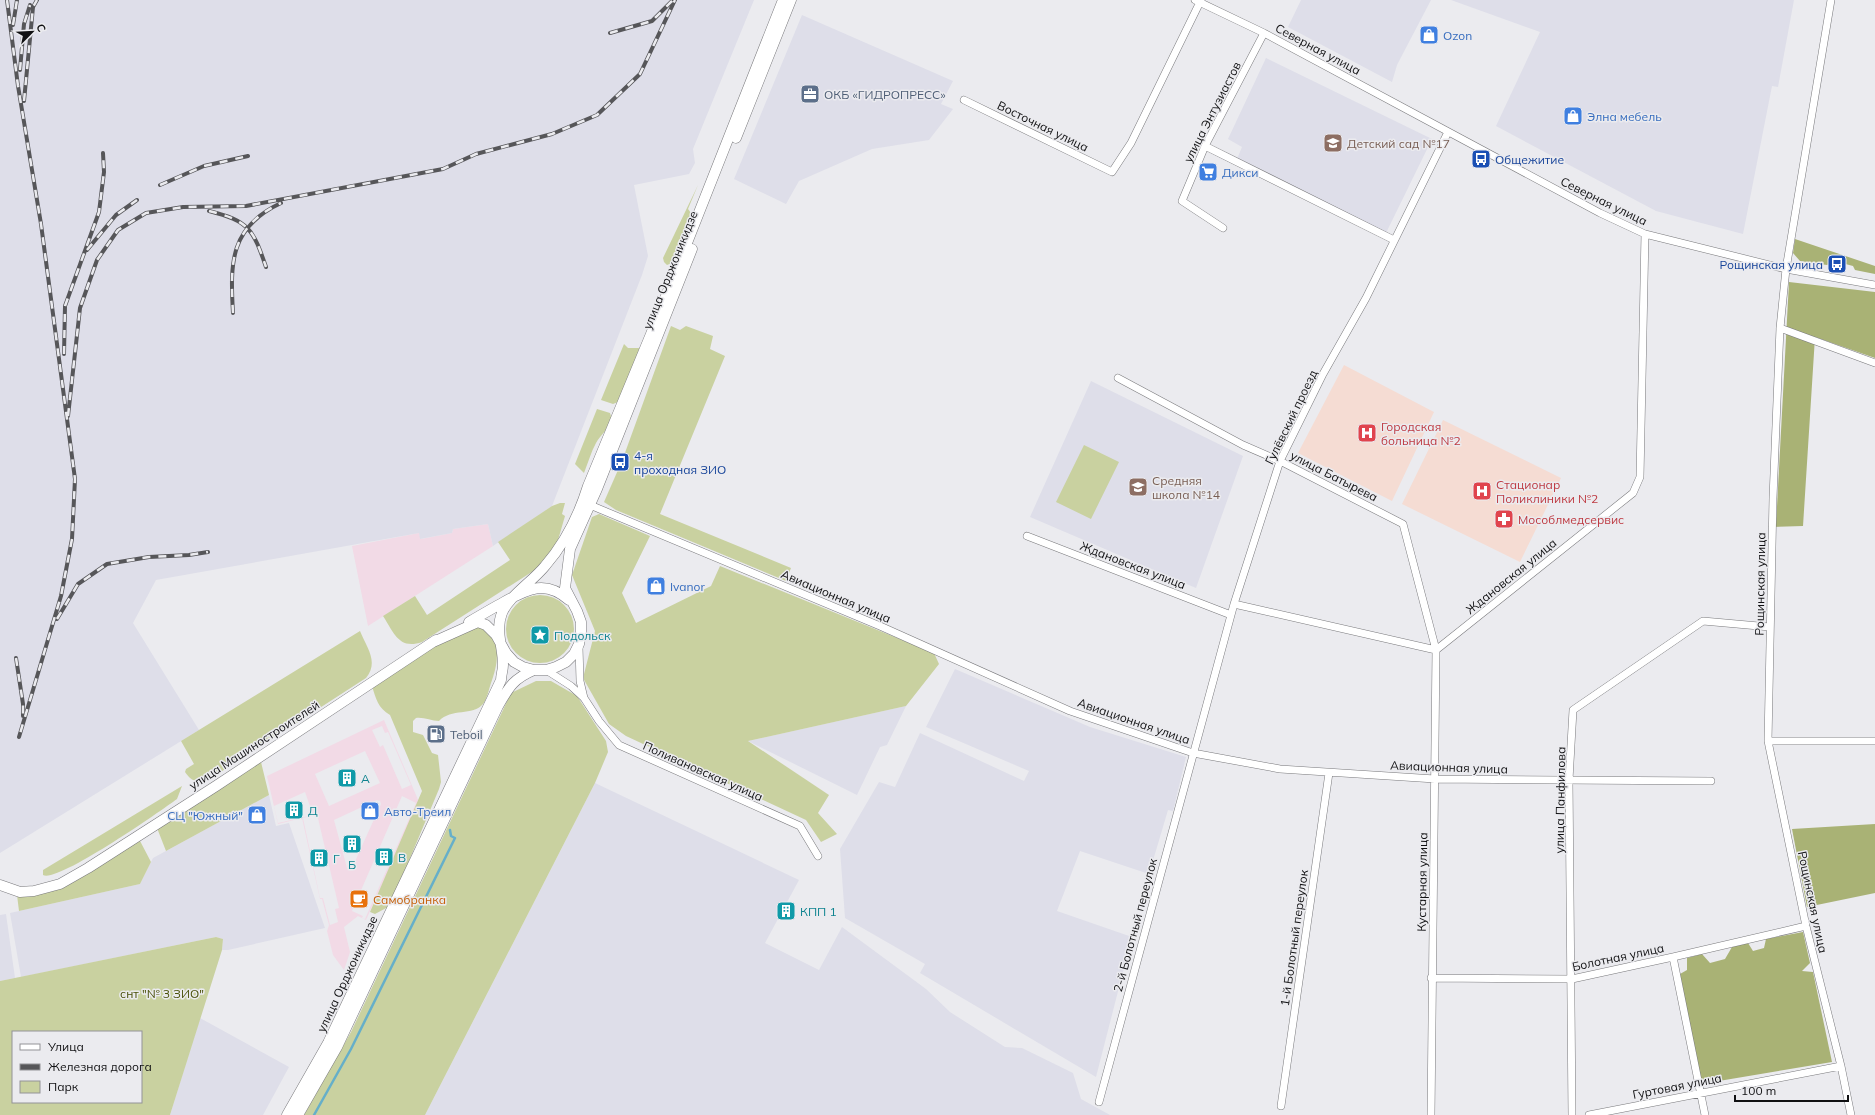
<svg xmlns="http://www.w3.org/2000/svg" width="1875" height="1115" font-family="Mulish,sans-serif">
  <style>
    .commercial { fill: #f2dae6; fill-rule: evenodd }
    .built { fill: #dedee9 }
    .medical { fill: #f5dcd3 }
    .green { fill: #c9d1a0; fill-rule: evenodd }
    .forest { fill: #a9b275 }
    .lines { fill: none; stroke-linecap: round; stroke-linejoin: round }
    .stream { stroke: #66afc9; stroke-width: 2.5 }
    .street-casing { stroke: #79797c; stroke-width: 8 }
    .secondary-casing { stroke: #79797c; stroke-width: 11 }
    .street { stroke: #fff; stroke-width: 7 }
    .secondary { stroke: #fff; stroke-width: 10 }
    .rail-casing { stroke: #565659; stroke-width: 4 }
    .rail { stroke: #ebebef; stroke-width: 2.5; stroke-dasharray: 8; stroke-linecap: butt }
    .labels { text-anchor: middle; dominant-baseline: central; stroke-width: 3; stroke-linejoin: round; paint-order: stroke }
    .shop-label { font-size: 12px; fill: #366cbe; stroke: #ebebef; text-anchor: start }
    .street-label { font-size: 12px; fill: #101012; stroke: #ebebef }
    .service-label { font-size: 12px; fill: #4e5e75; stroke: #ebebef; text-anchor: start }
    .education-label { font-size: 12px; fill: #785e54; stroke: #ebebef; text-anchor: start }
    .transit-label { font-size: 12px; fill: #164399; stroke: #ebebef; text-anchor: start }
    .health-label { font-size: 12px; fill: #be3a42; stroke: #ebebef; text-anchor: start }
    .culture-label { font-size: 12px; fill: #0d838f; stroke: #ebebef; text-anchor: start }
    .food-label { font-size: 12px; fill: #c56008; stroke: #ebebef; text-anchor: start }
    .park-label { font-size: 12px; fill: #4a5108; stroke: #ebebef }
  </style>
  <rect width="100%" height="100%" fill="#ebebef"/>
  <!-- commercial -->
  <path class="commercial" d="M488,524L493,546L368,626L352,546L419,533L421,539L452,533L453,529Z
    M384,720L419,802L366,920L358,916L344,927L350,952L344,970L333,955L327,931L329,925L322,899H320L302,818L278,824L267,776ZM382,726L385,733L388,732L411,785L402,789L383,745L380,747L372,730ZM365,751L380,783L329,806L315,774ZM305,792L313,815L278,823L274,806ZM402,796L416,803L365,919L362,918L363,916L352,911ZM377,800L380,801L381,804L352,868L348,870L347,868L334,820ZM317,814L339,908L335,909L338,922L330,925L323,898H320L303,818Z"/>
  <!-- built -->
  <path class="built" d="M0,0H754L693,149L695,163L689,174L634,185L648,256L642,275L552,506L493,546L488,524L453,529L452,533L420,539L419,533L156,580L133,623L199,730L0,853Z
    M1301,0H1431L1397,65L1392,82L1288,27Z
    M1451,0H1794L1778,87L1772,86L1743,234L1656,211L1496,126L1540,32Z
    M802,15L953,81L941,104L953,109L929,140L872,149L799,181L786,204L734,179Z
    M1266,58L1432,139L1386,233L1237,159L1242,147L1228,139Z
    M1091,381L1243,456L1196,588L1030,517Z
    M955,669L1090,727L1186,757L1173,811L1168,810L1149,874L1080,851L1057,911L1132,937L1096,1077L920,973L925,964L845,918L840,849L879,782L895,787L920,733L1024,781L1029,771L926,727Z
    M906,706L887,745L880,747L857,795L748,741Z
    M595,783L799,880L765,943L819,970L842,927L926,989L950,1012L1005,1047L1022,1048L1073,1073L1081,1099L1110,1115H425Z
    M269,795L276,826L289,823L325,928L228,950H222L223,939L216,937L21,977L10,913L140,884L153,858Z
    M6,914L15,978L0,981V915Z
    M200,1018L289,1067L263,1115H170Z"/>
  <!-- medical -->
  <path class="medical" d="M1344,365L1434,412L1392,501L1298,453Z
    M1443,420L1561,478L1520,562L1402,504Z"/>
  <!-- green -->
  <path class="green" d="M698,185L688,209L691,213L672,263L667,265L664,262L663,258Z
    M671,326L680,330L686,326L713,336L710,349L725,356L660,514L791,568L786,581L616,510L604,502L618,470L620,471L624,463L622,461Z
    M624,344L628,348H640L618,402L613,404L601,400Z
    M597,409L610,413C615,424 601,434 596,443C591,452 588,463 584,473L575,464Z
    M1084,445L1119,462L1091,519L1056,502Z
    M560,503H565L562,514L565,516L556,547L538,568L422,642C399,650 394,633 383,616L415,596L427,615L510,560L498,542L552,506Z
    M599,514L650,536L622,593L636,623L711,586L720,566L934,653L939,664L906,706L748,741L829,795L818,813L837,834L821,842L806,820L626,736L609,724L583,678L595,631L572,575L592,517Z
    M506 629a34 34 0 1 1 68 0a34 34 0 1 1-68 0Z
    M470,626C474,627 479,626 482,628C504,638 497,667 491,683C489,689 487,699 483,704C473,716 451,708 439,721C431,721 424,717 416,718L413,721V732L423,735L432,753L438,755L441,782L439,789L390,906L375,914L370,912L422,791L390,715C378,708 376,699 372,686L463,629Z
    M360,631C367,648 379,662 366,678L213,777C201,783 193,784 185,772L186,769L194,764L181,741Z
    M536,681H551L577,696L606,741L608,752L595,783L425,1115H304L351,1032L511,693Z
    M257,760L261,762L269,795L166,851L157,828Z
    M182,786L177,799C159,812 58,883 43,875V870Z
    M139,839L151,862L140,884L19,911L17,895L37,890Z
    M216,937L223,939L222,950L170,1115H0V981ZM13,1032H141V1102H13Z"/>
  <!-- forest -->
  <path class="forest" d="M1795,239L1875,266V274L1855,270L1853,266L1834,261L1827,265L1800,261L1793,253Z
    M1789,282L1875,292V358L1815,337L1803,526L1768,527L1776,525Z
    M1875,824V893L1807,907L1792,829Z
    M1803,932L1810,963L1802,971L1813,972L1832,1062L1701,1084L1680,974L1687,970V958L1702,954L1710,963L1725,959L1732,947L1748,943L1753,951L1764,948L1766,939Z"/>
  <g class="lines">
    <!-- stream -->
    <path class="stream" d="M314,1115L351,1049L455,838L451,836L450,830"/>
    <!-- street casing -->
    <g class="street-casing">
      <path id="street" d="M1195,0L1264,33L1600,213L1645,234L1786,269L1875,285
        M1831,0L1786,269L1780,328L1773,498L1768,741L1806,926L1841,1066L1851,1115
        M964,100L1112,172L1131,143L1201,0
        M1205,146L1394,240
        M1223,228L1182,201L1205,146L1264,33
        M1780,328L1875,363
        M1118,378L1243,445L1280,461L1403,524L1436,650L1431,1115
        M590,505L880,626L1070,711L1193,753L1280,769L1435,779L1711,781
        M1027,536L1231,615
        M1234,604L1436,650
        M579,647L580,681L584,698
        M1436,650L1633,493L1640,477L1645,234
        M546,670L571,686L584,698L599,721L619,745L800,826L818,856
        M1768,741H1875
        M1673,957L1705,1115
        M1431,978L1572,979L1673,957L1806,926
        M1099,1102L1234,604L1280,461L1323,374L1366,298L1448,132
        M1281,1106L1329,773
        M1572,1115L1569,780L1573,710L1703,621L1770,627
        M1589,1115L1841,1066"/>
    </g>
    <!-- secondary casing -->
    <g class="secondary-casing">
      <path id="secondary" d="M736,138L791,0
        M469,622C481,615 493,608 504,602C529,588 546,580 569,600
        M431,643L478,622L486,625L496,635L506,653L514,662L523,667L534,670H546L556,667L566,662L574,654L579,644L581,633V622L577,611L565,588L570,549L597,489L692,249
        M0,885L20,892L34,891L60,884L88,868L216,786L436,640
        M287,1115L328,1043L501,680C501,675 503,670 503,665C503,647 495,630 502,613C509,596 533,581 545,566C565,543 579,515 588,486L651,334L783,0
        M298,1115L337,1047L498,706C509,687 513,679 534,670"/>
    </g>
    <!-- street -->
    <use href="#street" class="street"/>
    <!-- secondary -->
    <use href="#secondary" class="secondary"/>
    <!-- rail casing -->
    <g class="rail-casing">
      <path id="rail" d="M7,0L18,86L41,224L75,479L72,539L61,596L19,737
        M13,25L17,0
        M610,33L652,21L673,0
        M20,70L24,24L30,5
        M24,101L33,7L37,0
        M160,185L204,166L248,156
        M209,211C249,221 253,229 266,267
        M87,250L116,215L137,200
        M233,313C230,262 230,227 281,203
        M64,354L65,306L99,212L104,172L103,153
        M68,416L80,308L97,260L118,230L146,213L183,207L246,206L443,169L476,154L552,134L597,115L640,74L675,0
        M57,619L78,584L107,564L149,557L189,555L208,552
        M16,658L23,704V716"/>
    </g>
    <!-- rail -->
    <use href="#rail" class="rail"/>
  </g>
  <!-- icons -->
  <defs>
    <g id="shop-square" transform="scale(1)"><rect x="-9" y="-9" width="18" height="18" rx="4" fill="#3f7fe0" stroke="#ebebef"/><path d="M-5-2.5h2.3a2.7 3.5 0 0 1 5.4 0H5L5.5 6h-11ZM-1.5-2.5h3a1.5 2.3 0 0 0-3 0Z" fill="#fff"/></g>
    <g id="office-square" transform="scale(1)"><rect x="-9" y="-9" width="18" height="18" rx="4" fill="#5c6f8a" stroke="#ebebef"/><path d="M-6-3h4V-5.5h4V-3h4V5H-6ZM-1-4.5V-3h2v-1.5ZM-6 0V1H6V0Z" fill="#fff"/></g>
    <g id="school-square" transform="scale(1)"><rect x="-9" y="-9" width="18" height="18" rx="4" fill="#8d6e63" stroke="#ebebef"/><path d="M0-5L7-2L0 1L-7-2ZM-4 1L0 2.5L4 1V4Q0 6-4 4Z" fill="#fff"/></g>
    <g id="bus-square" transform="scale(1)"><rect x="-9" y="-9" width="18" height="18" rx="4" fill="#1a4fb4" stroke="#ebebef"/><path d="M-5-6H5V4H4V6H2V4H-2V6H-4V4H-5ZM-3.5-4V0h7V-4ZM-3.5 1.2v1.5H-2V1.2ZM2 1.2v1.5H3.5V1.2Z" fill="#fff"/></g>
    <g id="supermarket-square" transform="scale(1)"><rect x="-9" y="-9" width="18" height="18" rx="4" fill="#3f7fe0" stroke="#ebebef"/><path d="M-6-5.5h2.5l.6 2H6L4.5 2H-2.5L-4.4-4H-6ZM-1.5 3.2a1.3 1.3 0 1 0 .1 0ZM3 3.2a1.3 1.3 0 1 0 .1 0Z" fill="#fff"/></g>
    <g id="hospital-square" transform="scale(1)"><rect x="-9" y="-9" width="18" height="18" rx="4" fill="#e0444e" stroke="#ebebef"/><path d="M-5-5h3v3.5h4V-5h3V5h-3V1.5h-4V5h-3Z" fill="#fff"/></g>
    <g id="pharmacy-square" transform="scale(1)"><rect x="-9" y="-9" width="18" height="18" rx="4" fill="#e0444e" stroke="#ebebef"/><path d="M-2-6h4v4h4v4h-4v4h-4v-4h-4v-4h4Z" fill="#fff"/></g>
    <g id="sight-square" transform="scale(1)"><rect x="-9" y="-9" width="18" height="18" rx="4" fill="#0f9aa8" stroke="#ebebef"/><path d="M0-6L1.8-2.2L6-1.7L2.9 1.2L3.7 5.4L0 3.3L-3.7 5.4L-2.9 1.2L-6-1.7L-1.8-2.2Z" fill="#fff"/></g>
    <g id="fuel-square" transform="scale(1)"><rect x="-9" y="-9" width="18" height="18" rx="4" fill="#5c6f8a" stroke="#ebebef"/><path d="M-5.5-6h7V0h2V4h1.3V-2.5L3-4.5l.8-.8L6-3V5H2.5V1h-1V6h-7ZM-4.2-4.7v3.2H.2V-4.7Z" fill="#fff"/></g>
    <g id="building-square" transform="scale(1)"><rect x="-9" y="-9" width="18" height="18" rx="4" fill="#0f9aa8" stroke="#ebebef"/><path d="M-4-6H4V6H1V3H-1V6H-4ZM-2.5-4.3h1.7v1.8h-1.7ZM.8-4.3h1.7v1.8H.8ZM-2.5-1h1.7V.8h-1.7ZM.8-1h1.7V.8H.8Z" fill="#fff"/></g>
    <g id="cafe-square" transform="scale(1)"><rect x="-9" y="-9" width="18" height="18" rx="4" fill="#e8710a" stroke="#ebebef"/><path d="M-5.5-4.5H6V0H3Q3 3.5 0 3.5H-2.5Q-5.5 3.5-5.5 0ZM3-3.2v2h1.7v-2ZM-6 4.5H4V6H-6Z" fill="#fff"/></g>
  </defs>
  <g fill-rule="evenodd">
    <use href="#shop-square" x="1429" y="35"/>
    <use href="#office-square" x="810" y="94"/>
    <use href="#shop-square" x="1573" y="116"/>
    <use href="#school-square" x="1333" y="143"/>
    <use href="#bus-square" x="1481" y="159"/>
    <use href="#supermarket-square" x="1208" y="172"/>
    <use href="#bus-square" x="1837" y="264"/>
    <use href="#hospital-square" x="1367" y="433"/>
    <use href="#bus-square" x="620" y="462"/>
    <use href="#school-square" x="1138" y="487"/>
    <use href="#hospital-square" x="1482" y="491"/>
    <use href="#pharmacy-square" x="1504" y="519"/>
    <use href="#shop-square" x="656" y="586"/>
    <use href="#sight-square" x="540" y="635"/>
    <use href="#fuel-square" x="436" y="734"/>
    <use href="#building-square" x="347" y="778"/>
    <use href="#building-square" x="294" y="810"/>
    <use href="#shop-square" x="370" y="811"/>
    <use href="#shop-square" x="257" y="815"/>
    <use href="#building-square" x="352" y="844"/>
    <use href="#building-square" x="384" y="857"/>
    <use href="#building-square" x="319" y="858"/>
    <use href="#cafe-square" x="359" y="899"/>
    <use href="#building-square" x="786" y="911"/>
  </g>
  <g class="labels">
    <!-- shop labels -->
    <g class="shop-label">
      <text x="1443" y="35">Ozon</text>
      <text x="1587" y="116">Элна мебель</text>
      <text x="1222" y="172">Дикси</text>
      <text x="670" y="586">Ivanor</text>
      <text x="384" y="811">Авто-Треил</text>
      <text x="243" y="815" text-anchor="end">СЦ "Южный"</text>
    </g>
    <!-- street labels -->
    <g class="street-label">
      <text transform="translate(1318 49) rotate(28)">Северная улица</text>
      <text transform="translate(1212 112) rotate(-63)">улица Энтузиастов</text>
      <text transform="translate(1043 126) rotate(26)">Восточная улица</text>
      <text transform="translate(1604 201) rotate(26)">Северная улица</text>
      <text transform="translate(670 270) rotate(-68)">улица Орджоникидзе</text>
      <text transform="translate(1291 417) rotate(-64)">Гулёвский проезд</text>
      <text transform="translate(1334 476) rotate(27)">улица Батырева</text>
      <text transform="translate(1133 565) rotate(21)">Ждановская улица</text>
      <text transform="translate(1511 576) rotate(-39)">Ждановская улица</text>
      <text transform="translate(1760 584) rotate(-89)">Рощинская улица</text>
      <text transform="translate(836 596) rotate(23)">Авиационная улица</text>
      <text transform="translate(1134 721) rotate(19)">Авиационная улица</text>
      <text transform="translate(254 745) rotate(-33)">улица Машиностроителей</text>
      <text transform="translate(1449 767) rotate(2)">Авиационная улица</text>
      <text transform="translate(703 771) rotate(24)">Поливановская улица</text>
      <text transform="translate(1560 800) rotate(-89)">улица Панфилова</text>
      <text transform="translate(1422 882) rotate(-89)">Кустарная улица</text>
      <text transform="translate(1813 902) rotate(78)">Рощинская улица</text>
      <text transform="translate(1135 925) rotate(-75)">2-й Болотный переулок</text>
      <text transform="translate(1294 938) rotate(-82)">1-й Болотный переулок</text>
      <text transform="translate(1618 957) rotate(-12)">Болотная улица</text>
      <text transform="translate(347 974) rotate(-65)">улица Орджоникидзе</text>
      <text transform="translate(1677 1086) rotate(-11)">Гуртовая улица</text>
    </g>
    <!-- service labels -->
    <g class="service-label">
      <text x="824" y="94">ОКБ «ГИДРОПРЕСС»</text>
      <text x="450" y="734">Teboil</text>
    </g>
    <!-- education labels -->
    <g class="education-label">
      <text x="1347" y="143">Детский сад №17</text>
      <text x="1152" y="480">Средняя<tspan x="1152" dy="14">школа №14</tspan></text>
    </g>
    <!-- transit labels -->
    <g class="transit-label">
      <text x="1495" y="159">Общежитие</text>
      <text x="1823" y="264" text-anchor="end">Рощинская улица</text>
      <text x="634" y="455">4-я<tspan x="634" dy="14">проходная ЗИО</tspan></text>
    </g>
    <!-- health labels -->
    <g class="health-label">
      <text x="1381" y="426">Городская<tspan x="1381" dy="14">больница №2</tspan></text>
      <text x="1496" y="484">Стационар<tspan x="1496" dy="14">Поликлиники №2</tspan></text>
      <text x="1518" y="519">Мособлмедсервис</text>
    </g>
    <!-- culture labels -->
    <g class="culture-label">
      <text x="554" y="635">Подольск</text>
      <text x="361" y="778">А</text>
      <text x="308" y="810">Д</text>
      <text x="398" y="857">В</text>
      <text x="333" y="858">Г</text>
      <text x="352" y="864" text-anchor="middle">Б</text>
      <text x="800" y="911">КПП 1</text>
    </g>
    <!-- food labels -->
    <g class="food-label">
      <text x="373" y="899">Самобранка</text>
    </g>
    <!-- park labels -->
    <g class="park-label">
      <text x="162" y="993">снт "№ 3 ЗИО"</text>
    </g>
  </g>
  <!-- legend -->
  <rect x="12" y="1031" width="130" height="72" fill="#ebebef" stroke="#939397"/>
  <rect x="20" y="1044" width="20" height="6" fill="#ffffff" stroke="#939397"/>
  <text x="48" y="1051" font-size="12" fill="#101012">Улица</text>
  <rect x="20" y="1064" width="20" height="6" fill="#565659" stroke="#939397"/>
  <text x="48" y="1071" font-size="12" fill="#101012">Железная дорога</text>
  <rect x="20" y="1081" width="20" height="12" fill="#c9d1a0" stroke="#939397"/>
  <text x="48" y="1091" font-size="12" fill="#101012">Парк</text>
  <!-- north arrow -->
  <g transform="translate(32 32) rotate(66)" stroke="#ebebef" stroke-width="3" paint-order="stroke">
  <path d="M0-3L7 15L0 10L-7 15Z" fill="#101012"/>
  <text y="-6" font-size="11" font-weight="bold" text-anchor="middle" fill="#101012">С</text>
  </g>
  <!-- scale -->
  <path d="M1735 1095v6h113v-6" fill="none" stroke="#101012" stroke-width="2"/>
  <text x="1741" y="1095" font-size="12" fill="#101012" stroke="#ebebef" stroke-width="3" paint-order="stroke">100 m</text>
</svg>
